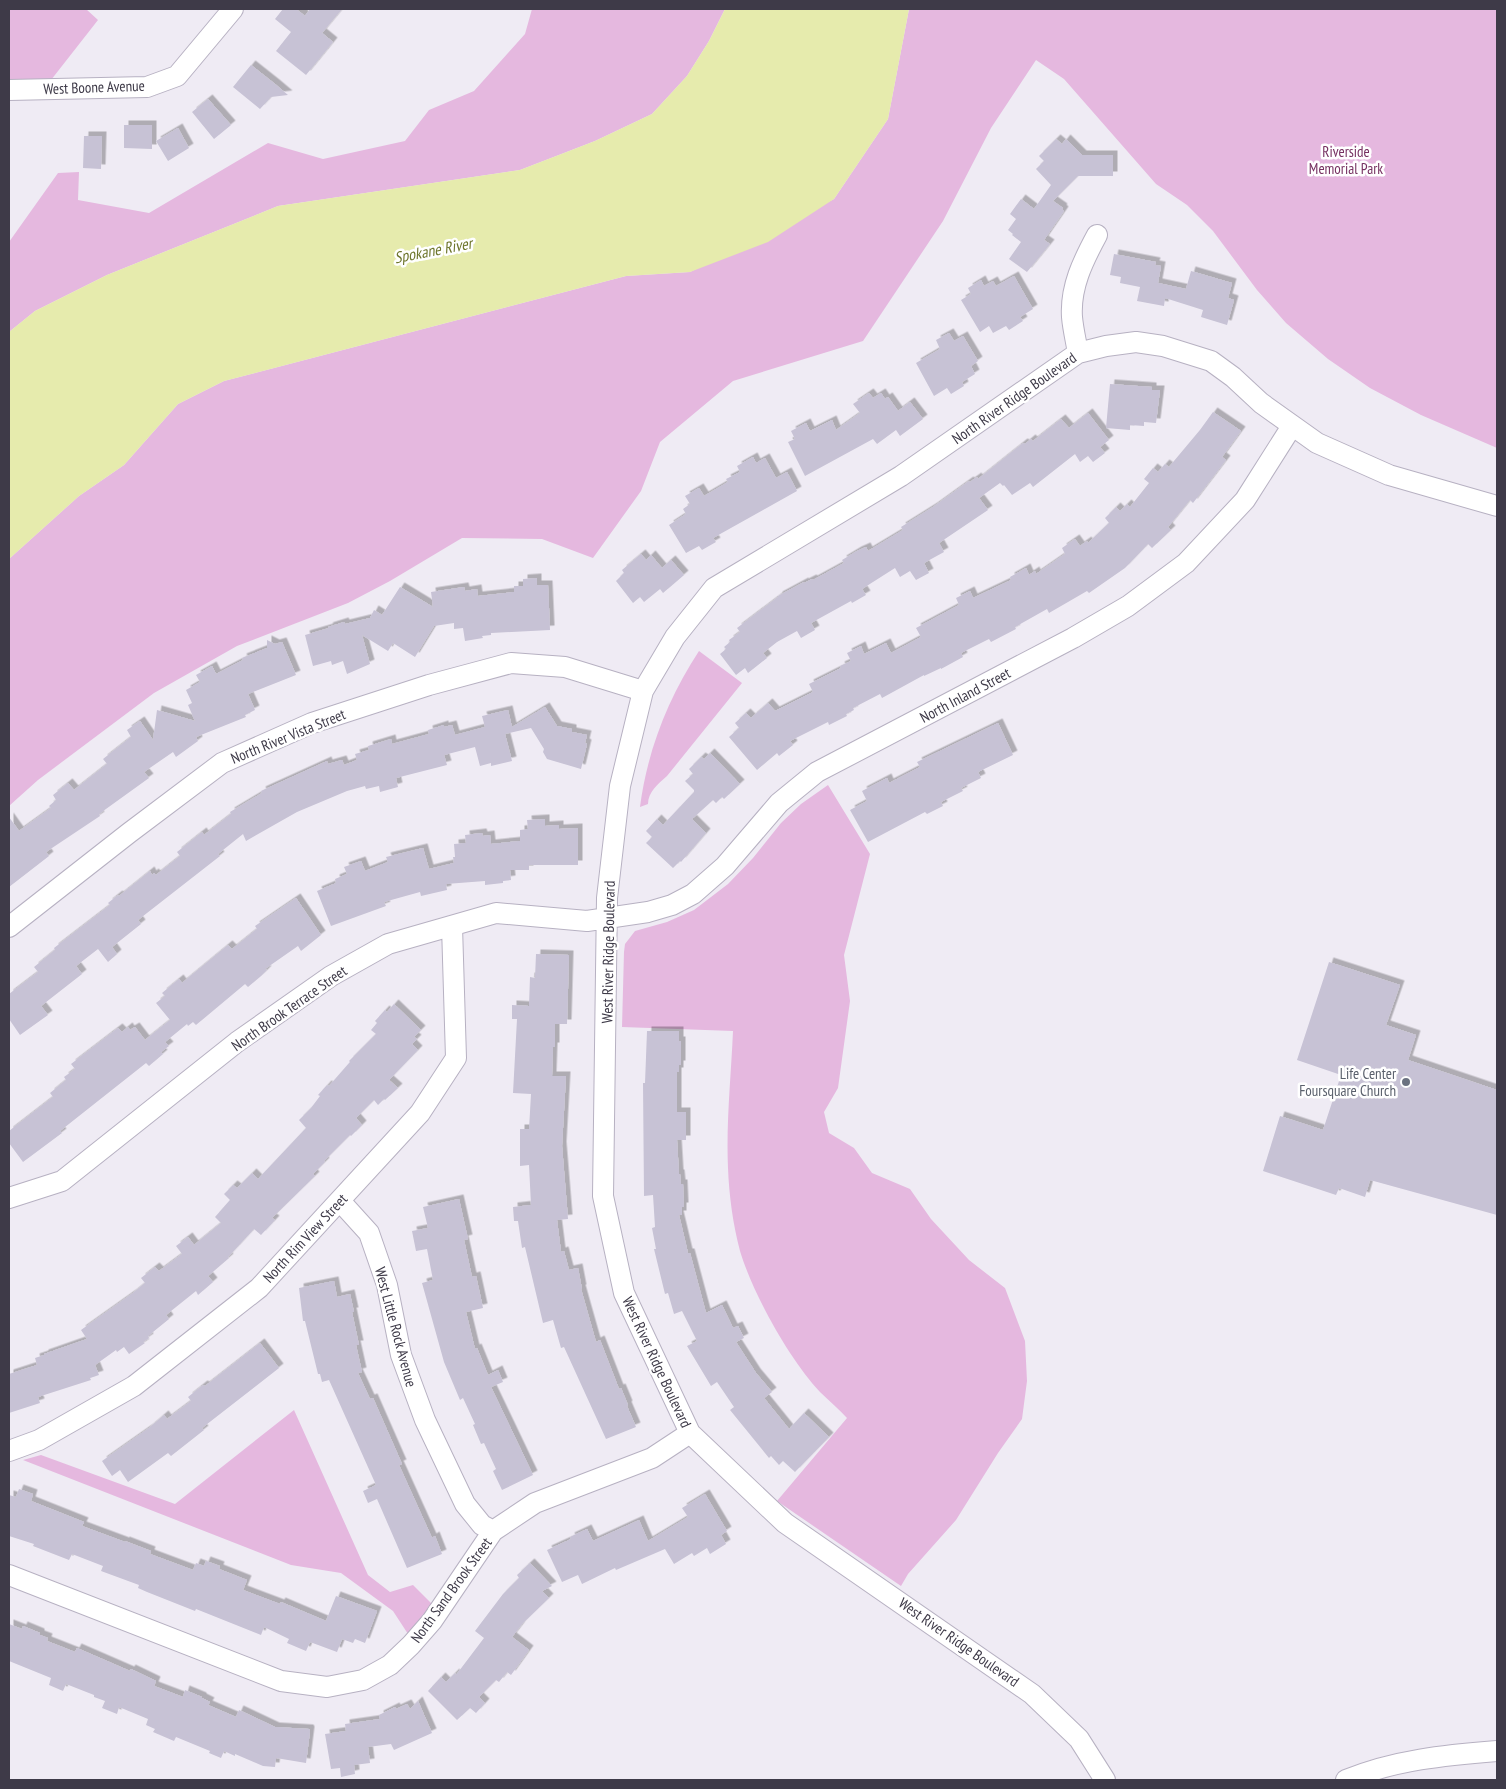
<svg xmlns="http://www.w3.org/2000/svg" width="1506" height="1789" font-family="'PT Sans Narrow',sans-serif">
  <style>
    .green { fill: #e5b8df }
    .water { fill: #e6ebad }
    .building { fill: #c7c2d5; filter: url(#shadow) }
    .lines { fill: none; stroke-linecap: round; stroke-linejoin: round }
    .minor-casing { stroke: #b7b1c2; stroke-width: 22 }
    .minor { stroke: #fff; stroke-width: 20 }
    .worship-dot { fill: #6b7280; stroke: #fff; stroke-width: 2 }
    .labels { text-anchor: middle; dominant-baseline: central; stroke-width: 5; stroke-linejoin: round; paint-order: stroke }
    .street-label { font-size: 15px; fill: #3e3a48; stroke: #fff }
    .park-label { font-size: 15px; fill: #763161; stroke: #fff }
    .worship-label { font-size: 15px; fill: #5b616d; stroke: #fff; text-anchor: end }
    .water-label { font-size: 16px; font-style: italic; fill: #6e762c; stroke: #fff }
  </style>
  <defs>
    <filter id="shadow"><feDropShadow dx="4.5" dy="-4.5" stdDeviation="0" flood-color="#0004"/></filter>
  </defs>
  <rect width="100%" height="100%" fill="#efebf4"/>
  <!-- green -->
  <path class="green" d="M9,9H86L98,20L51,80L9,82Z
    M532,9H725L709,41L687,76L652,114L595,141L520,170L278,206L107,275L35,311L9,332V242L58,173L79,172L78,200L149,213L268,143L323,159L405,141L429,110L474,91L525,34Z
    M909,9H1497V448L1421,415L1370,388L1328,359L1286,323L1257,290L1213,231L1187,205L1156,184L1064,79L1036,60L991,128L943,221L863,341L733,381L660,442L641,491L593,558L542,539L462,538L390,581L348,603L237,646L154,693L38,780L9,806V559L79,496L124,465L178,404L224,381L626,276L690,272L834,199L888,119Z
    M699,651L742,683L667,776C658,784 648,792 648,804L640,807C647,752 668,698 699,651Z
    M828,785L870,854L844,955L850,1001L838,1088L824,1112L829,1133L854,1148L872,1173L910,1189L931,1219L969,1260L1005,1288L1025,1341L1027,1381L1022,1419L998,1453L956,1520L908,1574L901,1586L777,1501L847,1418C839,1409 829,1401 820,1392C789,1359 753,1294 740,1251C733,1225 729,1195 728,1168C726,1123 731,1077 733,1031L622,1027L624,952L625,944L635,931L667,922L694,910L728,884L753,858L781,823L801,804Z
    M294,1410L368,1575L390,1592L413,1585L432,1604L408,1634L393,1611L341,1573L291,1565L23,1460L41,1455L175,1504Z"/>
  <!-- water -->
  <path class="water" d="M725,9H909L888,119L834,199L768,242L690,272L626,276L224,381L178,404L124,465L79,496L9,559V332L35,311L107,275L278,206L520,170L595,141L652,114L687,76L709,41Z"/>
  <!-- building -->
  <path class="building" d="M283,9H296L305,16L310,9H342L322,33L333,42L306,75L276,51L291,32L275,19Z
    M251,65L275,84L288,95L271,97L260,109L233,87Z
    M208,99L231,125L214,139L192,112Z
    M124,125H152V149L124,148Z
    M178,128L189,148L168,161L156,141Z
    M84,136H102L101,169L83,168Z
    M1056,139L1062,144L1066,139L1082,155H1113V176H1078L1053,201L1063,208L1062,209L1064,211L1044,240L1050,244L1027,272L1009,259L1021,242L1012,235L1013,234L1008,230L1016,219L1010,214L1021,199L1034,209L1051,185L1036,169L1044,161L1039,156Z
    M1114,254L1156,262L1155,265L1161,266L1158,283L1186,289L1191,271L1232,283L1228,298L1234,300L1227,325L1201,317L1203,310L1165,298L1164,306L1137,301L1140,287L1120,283L1121,277L1110,275Z
    M1014,276L1033,309L1020,317L1023,321L1009,330L1006,326L993,333L989,326L980,332L961,300L971,294L968,288L981,280L984,286L993,281L996,286Z
    M949,333L954,341L963,336L978,361L971,366L975,374L962,382L964,386L951,394L947,388L934,396L916,363L940,349L936,340Z
    M1110,384L1152,387V390H1160L1156,423L1144,422V426L1130,425V430L1106,428Z
    M869,393L873,398L881,393L885,399L888,397L898,411L910,402L923,419L900,436L896,430L877,444L873,439L805,476L788,442L795,439L791,431L806,423L810,431L832,420L836,430L860,413L853,404Z
    M1213,412L1241,431L1222,457L1226,460L1193,503L1190,500L1168,527L1171,530L1152,548L1148,544L1125,568L1089,593L1087,591L1049,613L1047,609L1015,627L1016,629L991,642L989,639L961,653L963,657L941,669V668L924,676V675L882,698L880,694L853,708L854,710L846,714L847,716L829,725L828,722L790,741L793,745L779,756L777,753L757,770L729,737L739,728L735,723L746,713L751,718L768,703L775,711L813,692L809,684L841,668L840,666L851,661L847,653L861,646L864,654L886,643L891,653L921,637L916,628L959,605L956,598L970,591L973,598L1011,580L1010,577L1026,568L1029,575L1035,571L1036,574L1065,554L1062,548L1075,539L1080,546L1087,541L1088,543L1109,523L1105,518L1116,507L1120,511L1127,504L1130,507L1149,483L1144,479L1153,468L1158,472L1165,464L1169,467L1200,430Z
    M1088,413L1109,440L1100,447L1105,453L1093,462L1088,456L1080,462L1075,454L1033,487L1030,483L1012,495L1004,485L1003,486L1000,483L979,498L988,510L939,543L944,552L924,563L929,573L916,580L910,571L900,577L895,568L862,589L866,595L852,603L851,601L811,623L815,630L801,638L797,631L777,642L763,653L767,658L748,673L745,668L736,675L720,654L726,649L724,647L730,642L729,640L740,632L737,628L778,597V596L804,582V583L812,579L813,580L844,563L842,560L857,551L866,547L868,551L903,530L901,527L933,507L969,481L970,482L977,477L978,479L1023,443L1025,444L1031,439L1033,441L1061,419L1069,428Z
    M753,457L756,463L765,458L776,478L787,472L797,491L713,538L716,542L702,550L699,546L686,553L669,525L686,514L683,509L690,504L685,496L699,488L704,496L728,482L726,479L740,472L737,466Z
    M641,554L646,560L651,555L662,568L671,560L684,575L663,593L660,589L644,602L640,597L633,603L616,581L624,573L622,570Z
    M537,578V585H548L550,630L491,633V635L482,636L483,638L465,641L463,628L454,629V623L434,626L415,657L393,643L388,651L362,635L370,664L347,674L343,661L332,665L331,661L313,666L305,635L329,628L328,627L344,622L345,624L370,618L374,610L382,615L400,587L433,607L431,592L464,587L465,591L477,589L478,596L514,592V586H523V579Z
    M267,640L275,644L282,642L296,675L248,694L255,710L245,715L246,717L196,737L198,741L176,757L173,752L144,772L149,778L99,814L100,816L46,852L49,856L9,887V817L19,831L51,808L49,806L56,800L53,795L68,783L74,790L107,764L103,759L131,737L127,730L140,721L153,740L157,710L195,721L188,705L192,703L186,690L200,682L196,675L212,666L216,674L243,660L242,658L267,648Z
    M545,707L557,726L572,729V732L587,735L585,743L587,744L581,769L547,759L543,752L544,749L531,728L505,734L512,761L491,766V763L480,766L475,747L444,755L447,765L396,778L398,787L380,792L379,786L366,789L365,786L347,791L297,812L246,841L243,834L218,854L220,856L138,920L141,924L112,947L117,954L108,962L98,949L76,966L82,974L41,1006L48,1015L20,1035L9,1019V994L38,972L34,967L55,950L54,948L110,905L108,903L118,895L119,896L150,871L152,875L154,873L156,875L180,856L177,852L202,832L204,835L231,814L230,812L262,793L261,791L327,761L328,764L342,760L344,765L357,760L355,754L369,750L368,746L391,739L392,744L429,734L428,730L444,725V727L452,725L455,735L485,727L482,716L508,710L512,727Z
    M998,723L1013,755L978,772L981,778L961,788L963,791L941,802L943,806L927,814L925,812L868,842L850,810L867,801L862,791L887,778L889,783L920,767L917,762Z
    M710,753L740,784L724,799L722,797L716,803L713,800L692,819L706,833L681,862L680,861L673,868L646,843L652,837L646,831L657,819L663,825L694,792V790L685,781L693,774L689,769L701,757L704,759Z
    M545,819V826L559,825V829L578,828V865H529V870H510L511,880L503,881V883L485,885V881L446,884L447,890L421,896L420,892L384,902L386,906L331,926L317,891L336,883L335,879L347,874L344,867L361,861L365,871L388,862L386,857L423,848L429,869L454,863L453,857H455L454,844L466,843L465,835L482,833L483,836L490,835L491,844L520,841V830L528,829L527,820Z
    M296,898L321,935L301,951L298,946L265,969L267,970L261,976L248,987L245,984L196,1025L193,1022L188,1026L187,1024L165,1042L169,1046L161,1052L163,1054L149,1066L146,1063L60,1131L62,1133L23,1162L9,1143V1131L53,1097L50,1093L66,1080L64,1077L75,1069L71,1064L118,1028L122,1032L128,1027L130,1030L135,1027L145,1040L170,1020L156,1003L165,996L162,993L179,979L182,983L228,945L232,949L257,929L255,926Z
    M536,954L569,955L567,1024H555V1047H553L552,1076H566L562,1146L568,1219L557,1220L561,1252L564,1251L569,1270L578,1268L582,1289H581L596,1342L600,1340L619,1389L621,1388L628,1405L627,1406L636,1427L606,1439L564,1347L561,1348L553,1320L543,1323L525,1247L522,1248L518,1221H514L513,1207L531,1205L529,1165L520,1166V1129H529L531,1094L513,1093L517,1019H512V1005L529,1006L530,977L535,978Z
    M1329,962L1400,985L1386,1025L1416,1035L1408,1060L1497,1090V1215L1370,1180L1365,1197L1339,1188L1336,1195L1263,1171L1280,1116L1323,1130L1341,1075L1297,1060Z
    M394,1004L421,1030L414,1037L417,1039L412,1044L418,1050L389,1080L398,1088L385,1100L384,1099L378,1105L374,1100L356,1118L362,1125L351,1136L350,1135L324,1161L325,1162L313,1174L315,1176L272,1218L275,1220L261,1235L254,1229L228,1257L229,1258L208,1276L213,1282L198,1295L196,1291L166,1315L169,1319L148,1336L149,1338L143,1342L145,1343L129,1354L124,1347L117,1352L116,1350L95,1365L99,1375L90,1378L91,1380L38,1397L40,1403L9,1413V1374L37,1365L35,1358L44,1355V1354L87,1339L81,1330L133,1293L145,1283L141,1278L155,1267L159,1271L182,1254L176,1246L188,1237L194,1245L221,1223L215,1217L230,1200L224,1194L233,1185L237,1188L252,1173L258,1179L306,1128L299,1120L311,1108L320,1096L318,1095L327,1085L329,1086L350,1062L349,1061L376,1034L371,1030L377,1023L375,1021L385,1010L387,1012Z
    M647,1031H679V1041H681V1065H679V1072H677V1112H686V1140H677L679,1174H680L681,1184H683L684,1207H682V1215H679L688,1253H690L706,1313L722,1305L733,1328L738,1326L744,1338L736,1342L756,1373L772,1392L764,1398L789,1429L804,1413L829,1437L795,1472L783,1461L779,1465L771,1456L769,1458L730,1410L734,1407L717,1382L711,1386L687,1346L697,1341L682,1311L674,1314L668,1293L665,1294L654,1249H656L652,1228L655,1227L653,1195L644,1196L643,1083H645Z
    M459,1199L468,1239L464,1240L472,1277L476,1276L483,1308L466,1312L475,1349L477,1348L488,1375L498,1370L503,1382L491,1387L533,1475L502,1490L493,1471L496,1469L484,1443L481,1444L473,1425L475,1424L463,1398L460,1400L444,1362L422,1283L433,1280L427,1249L416,1251L412,1231L428,1228L423,1207Z
    M334,1281L337,1297L350,1294L354,1312H352L359,1345H356L362,1372L358,1373L370,1399L373,1398L402,1464L399,1465L432,1538L435,1536L442,1554L407,1568L377,1499L368,1503L363,1491L376,1485L329,1380L322,1382L320,1374H318L305,1321H303L299,1288Z
    M260,1343L279,1368L202,1428L204,1430L171,1456L168,1453L128,1482L120,1470L112,1476L102,1461L149,1428L164,1415L167,1419L191,1401L188,1397L203,1385L205,1386Z
    M19,1489L33,1494L31,1501L84,1522L82,1526L125,1542V1541L151,1551L150,1554L193,1570L196,1563L204,1566L206,1561L220,1566L219,1569L247,1580L243,1590L280,1604L281,1602L326,1621L336,1596L377,1611L365,1643L355,1639L353,1643L342,1639L337,1652L310,1642L306,1651L287,1643L289,1639L264,1627L261,1635L196,1609L195,1611L147,1592L138,1588L139,1585L101,1571L103,1566L72,1554L69,1560L33,1546L34,1544L9,1536V1495L16,1497Z
    M705,1494L727,1531L721,1535L726,1544L710,1554L707,1548L694,1556L692,1553L674,1564L665,1549L616,1570L615,1568L582,1584L578,1575L562,1582L547,1550L571,1539L570,1537L587,1529L593,1541L639,1520L648,1541L688,1517L682,1508Z
    M530,1563L552,1586L542,1591L549,1598L522,1624L512,1637L529,1650L511,1675L507,1672L499,1682L496,1680L479,1697L485,1703L476,1713L470,1708L457,1720L428,1691L441,1677L446,1682L455,1673L456,1675L484,1638L475,1631L503,1594L519,1578L517,1575Z
    M9,1624L22,1629L23,1626L40,1633V1635L48,1638L47,1641L75,1652L77,1648L130,1671L131,1669L156,1681L154,1686L183,1697L185,1690L202,1697V1698L210,1702L208,1705L236,1717L239,1710L275,1727L309,1729L310,1731L306,1763L276,1758L275,1767L263,1766L235,1754V1756L224,1751L221,1758L209,1753L210,1751L176,1737L174,1741L153,1732L155,1729L146,1725L148,1719L119,1707L117,1714L102,1708L105,1701L94,1697V1695L66,1684L63,1691L49,1685L51,1678L9,1661Z
    M418,1701L432,1733L394,1750L391,1744L368,1747L370,1763L354,1765L355,1774L341,1777L340,1768L331,1769L325,1734L346,1731L345,1724L380,1719L379,1715L395,1707L396,1709L407,1704L410,1709Z"/>
  <g class="lines">
    <!-- minor casing -->
    <g class="minor-casing">
      <path id="minor" d="M9,90L147,87L177,76L233,9
        M1078,353C1076,341 1073,329 1072,317C1070,287 1083,261 1097,235
        M9,927L129,833L222,763L312,723L429,685L511,663L565,667L643,691
        M9,1198L62,1181L237,1042L331,976L388,944L496,913L587,921L648,912L672,905L693,894L725,866L779,803L817,772L1073,638L1128,606L1186,563L1245,500L1292,426
        M340,1201L369,1233L387,1285L401,1355L425,1420L465,1504L482,1525L493,1531
        M9,1451L39,1440L134,1386L259,1288L420,1113L456,1058L452,926
        M9,1575L281,1681L327,1687L363,1680L390,1665L411,1645L432,1621L493,1531L535,1503L652,1458L690,1433
        M1105,1780L1079,1739L1032,1694L785,1523L690,1433L624,1293L603,1196L607,898L620,786L643,691L675,637L714,588L901,476L1078,353L1106,346L1136,342L1163,346L1211,361L1233,377L1261,403L1317,443L1389,475L1497,506
        M1346,1780C1394,1760 1446,1755 1497,1751"/>
    </g>
    <!-- minor -->
    <use href="#minor" class="minor"/>
  </g>
  <!-- markers -->
  <circle class="worship-dot" cx="1406" cy="1082" r="5"/>
  <g class="labels">
    <!-- street labels -->
    <g class="street-label">
      <text transform="translate(94 87) rotate(-2)">West Boone Avenue</text>
      <text transform="translate(1014 398) rotate(-35)">North River Ridge Boulevard</text>
      <text transform="translate(965 695) rotate(-28)">North Inland Street</text>
      <text transform="translate(288 736) rotate(-22)">North River Vista Street</text>
      <text transform="translate(608 952) rotate(-89)">West River Ridge Boulevard</text>
      <text transform="translate(289 1008) rotate(-35)">North Brook Terrace Street</text>
      <text transform="translate(305 1238) rotate(-47)">North Rim View Street</text>
      <text transform="translate(396 1327) rotate(75)">West Little Rock Avenue</text>
      <text transform="translate(657 1362) rotate(65)">West River Ridge Boulevard</text>
      <text transform="translate(451 1590) rotate(-54)">North Sand Brook Street</text>
      <text transform="translate(959 1642) rotate(35)">West River Ridge Boulevard</text>
    </g>
    <!-- park labels -->
    <g class="park-label">
      <text x="1346" y="151">Riverside<tspan x="1346" dy="17">Memorial Park</tspan></text>
    </g>
    <!-- worship labels -->
    <g class="worship-label">
      <text x="1396" y="1073">Life Center<tspan x="1396" dy="17">Foursquare Church</tspan></text>
    </g>
    <!-- water labels -->
    <g class="water-label">
      <text transform="translate(433 250) rotate(-11)">Spokane River</text>
    </g>
  </g>
  <!-- border -->
  <rect width="1506" height="1789" fill="none" stroke="#3e3a48" stroke-width="20"/>
</svg>
